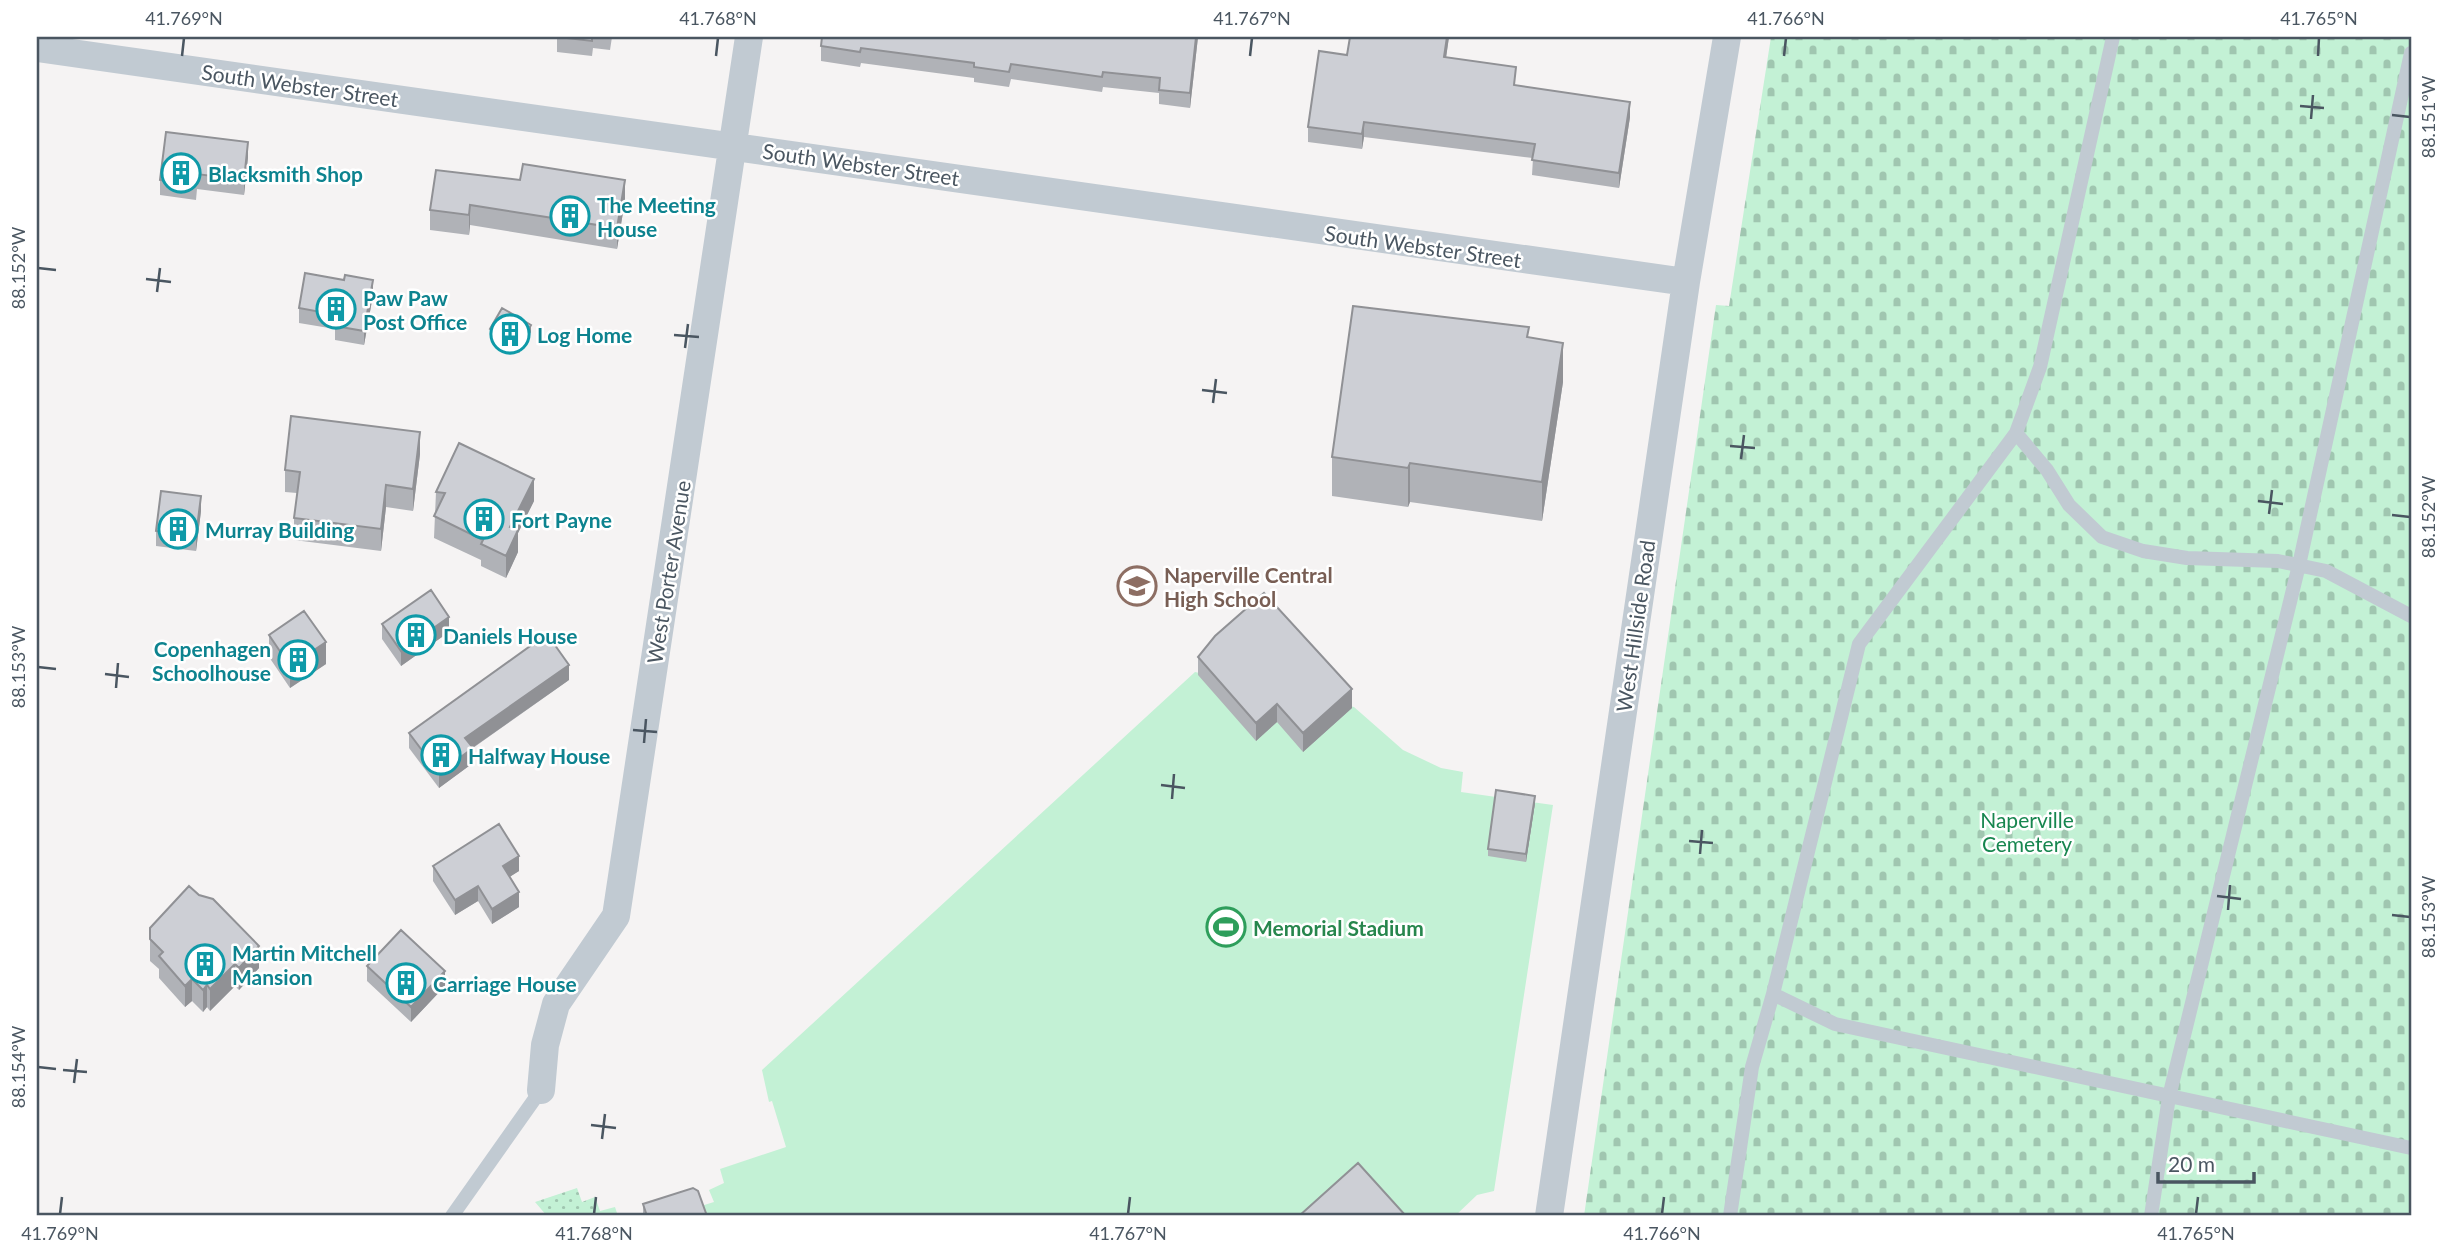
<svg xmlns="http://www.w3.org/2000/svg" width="2448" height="1253" font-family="Lato,sans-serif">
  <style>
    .grass { fill: url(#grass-dots) }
    .cemetery { fill: url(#cemetery-stones) }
    .pitch { fill: #c3f1d5 }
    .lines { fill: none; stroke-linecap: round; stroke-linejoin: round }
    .service { stroke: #c1cad2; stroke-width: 14 }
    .minor { stroke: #c1cad2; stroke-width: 28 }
    .wall { fill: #b0b2b7 }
    .shaded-wall { fill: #909195 }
    .building { fill: #cdcfd5; stroke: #909195; stroke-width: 2 }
    .ticks { fill: none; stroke: #4a5661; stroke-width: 2.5 }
    .labels { text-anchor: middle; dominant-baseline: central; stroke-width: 5; stroke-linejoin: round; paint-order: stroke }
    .street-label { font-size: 21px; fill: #4a5661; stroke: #fff }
    .culture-label { font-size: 21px; font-weight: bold; fill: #0d838f; stroke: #fff; text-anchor: start }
    .education-label { font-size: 21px; font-weight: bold; fill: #785e54; stroke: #fff; text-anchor: start }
    .park-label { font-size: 21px; fill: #17864f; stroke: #fff }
    .leisure-label { font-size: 21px; font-weight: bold; fill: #27864d; stroke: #fff; text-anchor: start }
    .neatline { fill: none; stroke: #4a5661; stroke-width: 2.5 }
    .ticks-label { font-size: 18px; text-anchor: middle; fill: #4a5661 }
  </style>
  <defs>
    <pattern id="grass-dots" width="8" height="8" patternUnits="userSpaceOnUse" patternTransform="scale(1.75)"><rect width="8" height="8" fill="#c3f1d5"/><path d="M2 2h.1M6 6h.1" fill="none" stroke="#a0c6b0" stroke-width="1.8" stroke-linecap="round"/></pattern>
    <pattern id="cemetery-stones" width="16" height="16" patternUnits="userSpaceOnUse" patternTransform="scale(1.75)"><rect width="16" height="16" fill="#c3f1d5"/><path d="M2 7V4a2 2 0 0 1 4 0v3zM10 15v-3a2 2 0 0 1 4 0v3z" fill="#a0c6b0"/></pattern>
  </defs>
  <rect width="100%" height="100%" fill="#f5f3f3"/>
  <!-- grass -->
  <path class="grass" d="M577,1188L582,1202L595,1197L600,1211L615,1207L618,1216H547L535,1202Z"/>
  <!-- cemetery -->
  <path class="cemetery" d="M1771,37H2411V1216H1584L1716,305L1729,306Z"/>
  <!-- pitch -->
  <path class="pitch" d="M1195,672L1354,707L1403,750L1441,768L1463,772L1461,792L1553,805L1494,1191L1477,1195L1455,1216H705L701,1206L714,1202L709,1190L724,1183L720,1169L786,1147L772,1101L769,1102L762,1070Z"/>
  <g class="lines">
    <!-- service -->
    <path class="service" d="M2113,37L2040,367L2016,433L1859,644L1773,994L1835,1024L2411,1148
      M2016,433L2047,470L2069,505L2102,537L2143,551L2187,558L2278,561L2326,571L2411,616
      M452,1216L541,1090
      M1730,1216L1752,1067L1773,994
      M2151,1216L2169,1097L2299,565L2411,53"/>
    <!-- minor -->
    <path class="minor" d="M37,48L1686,282
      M541,1090L545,1045L556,1004L616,916L749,37
      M1549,1216L1686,282L1727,37"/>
  </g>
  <!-- wall -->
  <path class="wall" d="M557,37H612L610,50L593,48L592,56L557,52Z
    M1198,37L1190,108L1159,104V93L1103,87L1102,92L1011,79L1009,87L974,82V78L861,63L860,67L821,61V46Z
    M1350,37H1449L1446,57L1516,85L1630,117L1619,188L1532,175L1533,158L1364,137L1362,149L1308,142V127L1347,55Z
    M248,157L244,195L197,189L196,200L160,195V180Z
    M436,170L625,200L617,249L470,225L469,235L430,230V210Z
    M373,295L364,345L335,340V329L299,323V308Z
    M490,329L531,332L519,353L490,337Z
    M1529,337L1563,382L1542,521L1410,502L1408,507L1332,496V457Z
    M420,454L413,511L386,507L381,551L294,540V518L297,493L285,492V470Z
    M436,492L534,501L518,533V552L506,578L481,566V560L434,538Z
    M201,511L196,551L156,546V531Z
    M382,624L449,632L401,666L382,639Z
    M269,635L326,664L290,688L269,657Z
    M1198,657L1352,708L1303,752L1277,722L1256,741L1198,675Z
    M569,680L473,748V763L439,788L409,748V733Z
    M1535,803L1526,862L1488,856V849Z
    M433,866L519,871L509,877L519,907L492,924L478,901L455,915L433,881Z
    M150,928L259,968L239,990L235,986L210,1011L207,1007L203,1012L192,1001L185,1007L159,978V969L150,961Z
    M367,966L445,986L411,1022L367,981Z
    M643,1204L707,1216H643Z"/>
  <!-- shaded-wall -->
  <path class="shaded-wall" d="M1196,37H1198L1190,108V93Z
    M1447,37H1449L1444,72V57Z
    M1630,102V117L1619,188V173Z
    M1364,122V137L1362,149V134Z
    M248,142V157L244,195V180Z
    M625,180V200L617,249V228Z
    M470,205V225L469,235V215Z
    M373,280V295L364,345V331Z
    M531,325V332L519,353V346Z
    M1563,343V382L1542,521V482Z
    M420,432V454L413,511V489Z
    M1410,463V502L1408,507V468Z
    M534,479V501L518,533V552L506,578V556L510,527Z
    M386,485V507L381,551V529Z
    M201,496V511L196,551V536Z
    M449,617V632L401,666V651Z
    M326,642V664L290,688V666Z
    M569,665V680L465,753V738Z
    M1352,689V708L1303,752V733Z
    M1277,704V722L1256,741V723Z
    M473,748V763L439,788V773Z
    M1535,796V803L1526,862V854Z
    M519,856V871L503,881V866Z
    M478,886V901L455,915V900Z
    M519,892V907L492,924V909Z
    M259,946V968L239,990V968Z
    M235,964V986L210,1011V989Z
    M445,971V986L411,1022V1007Z
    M192,979V1001L185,1007V986Z
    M207,985V1007L203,1012V990Z"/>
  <!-- building -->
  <path class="building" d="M558,37H592V41Z
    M822,37H1196L1190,93L1159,90L1160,78L1103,72L1102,77L1011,64L1009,72L974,67V63L861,48L860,52L821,46Z
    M1350,37H1447L1444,57L1516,67L1514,85L1630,102L1619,173L1532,160L1535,144L1364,122L1362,134L1308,127L1319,51L1347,55Z
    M166,132L248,142L244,180L197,174L196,185L160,180Z
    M523,164L625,180L617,228L470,205L469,215L430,210L436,170L520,180Z
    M305,273L344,280L345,275L373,280L364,331L335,326L337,315L299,308Z
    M1353,306L1529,327L1527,337L1563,343L1542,482L1410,463L1408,468L1332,457Z
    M502,308L531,325L519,346L490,329Z
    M291,416L420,432L413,489L386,485L381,529L294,518L300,472L285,470Z
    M459,443L534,479L510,527L518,530L506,556L481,544L483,540L434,516L445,493L436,492Z
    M161,491L201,496L196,536L156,531Z
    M431,590L449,617L401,651L382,624Z
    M1264,593L1352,689L1303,733L1277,704L1256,723L1198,657L1215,636Z
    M304,611L326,642L290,666L269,635Z
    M547,634L569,665L465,738L473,748L439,773L409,733Z
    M1496,790L1535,796L1526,854L1488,849Z
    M499,824L519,856L503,866L519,892L492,909L478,886L455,900L433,866Z
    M189,886L199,895L213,899L259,946L239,968L235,964L210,989L207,985L203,990L192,979L185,986L159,956L163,952L150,939V928Z
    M401,930L445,971L411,1007L367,966Z
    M1358,1163L1406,1216H1299Z
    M693,1188L698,1191L707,1216H647L643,1204Z"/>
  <!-- ticks -->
  <path class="ticks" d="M182,56L184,38M716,56L718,38M1250,56L1252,38M1784,56L1786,38M2318,56L2319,38M2300,106L2324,108M2392,115L2410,117M2311,119L2313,95M38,268L56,270M146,279L171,282M157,292L160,268M674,335L699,337M685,348L688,324M1202,390L1227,393M1213,403L1216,379M1730,446L1755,448M1741,459L1744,435M2258,501L2283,504M2269,514L2272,490M2392,515L2410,517M38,667L56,669M105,674L129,677M116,688L118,663M633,730L657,732M644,743L646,719M1161,785L1185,788M1172,799L1174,774M1689,841L1713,843M1700,854L1702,830M2217,896L2241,899M2228,910L2230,885M2392,915L2410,917M38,1067L56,1069M63,1070L87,1072M74,1083L77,1059M591,1125L616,1128M602,1139L605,1114M60,1214L62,1197M594,1214L596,1197M1128,1214L1130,1197M1662,1214L1664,1197M2196,1214L2198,1197"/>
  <!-- icons -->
  <defs>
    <g id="building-ring" transform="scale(2.0125)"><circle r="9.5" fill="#fff" stroke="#0f9aa8" stroke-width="1.5"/><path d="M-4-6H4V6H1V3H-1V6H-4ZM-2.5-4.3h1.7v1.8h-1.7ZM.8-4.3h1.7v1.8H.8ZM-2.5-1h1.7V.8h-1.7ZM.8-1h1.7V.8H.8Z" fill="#0f9aa8"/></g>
    <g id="school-ring" transform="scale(2.0125)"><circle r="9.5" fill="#fff" stroke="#8d6e63" stroke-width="1.5"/><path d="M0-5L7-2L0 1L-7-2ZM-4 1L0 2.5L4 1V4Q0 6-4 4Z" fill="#8d6e63"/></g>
    <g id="stadium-ring" transform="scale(2.0125)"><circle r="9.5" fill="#fff" stroke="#2e9e5b" stroke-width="1.5"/><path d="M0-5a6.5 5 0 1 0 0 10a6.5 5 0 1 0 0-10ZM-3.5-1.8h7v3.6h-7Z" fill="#2e9e5b"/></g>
  </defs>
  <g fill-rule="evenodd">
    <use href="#building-ring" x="181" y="173"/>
    <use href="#building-ring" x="570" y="216"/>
    <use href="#building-ring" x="336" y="309"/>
    <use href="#building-ring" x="510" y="334"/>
    <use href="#building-ring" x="484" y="519"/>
    <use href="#building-ring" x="178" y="529"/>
    <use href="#school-ring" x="1137" y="586"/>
    <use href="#building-ring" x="416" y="635"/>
    <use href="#building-ring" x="298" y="660"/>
    <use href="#building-ring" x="441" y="755"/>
    <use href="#stadium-ring" x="1226" y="927"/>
    <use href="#building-ring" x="205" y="964"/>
    <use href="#building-ring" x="406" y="983"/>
  </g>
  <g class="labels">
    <!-- street labels -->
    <g class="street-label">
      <text transform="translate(300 85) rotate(8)">South Webster Street</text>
      <text transform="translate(861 164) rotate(8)">South Webster Street</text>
      <text transform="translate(1423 246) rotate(8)">South Webster Street</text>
      <text transform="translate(668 572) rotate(-81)">West Porter Avenue</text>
      <text transform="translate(1635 626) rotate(-82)">West Hillside Road</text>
    </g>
    <!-- culture labels -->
    <g class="culture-label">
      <text x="208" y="173">Blacksmith Shop</text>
      <text x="597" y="204">The Meeting<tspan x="597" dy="24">House</tspan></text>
      <text x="363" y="297">Paw Paw<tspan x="363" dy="24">Post Office</tspan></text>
      <text x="537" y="334">Log Home</text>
      <text x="511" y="519">Fort Payne</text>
      <text x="205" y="529">Murray Building</text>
      <text x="443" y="635">Daniels House</text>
      <text x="271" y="648" text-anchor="end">Copenhagen<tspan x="271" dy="24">Schoolhouse</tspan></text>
      <text x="468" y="755">Halfway House</text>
      <text x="232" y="952">Martin Mitchell<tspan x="232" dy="24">Mansion</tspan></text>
      <text x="433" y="983">Carriage House</text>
    </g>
    <!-- education labels -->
    <g class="education-label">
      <text x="1164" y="574">Naperville Central<tspan x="1164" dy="24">High School</tspan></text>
    </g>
    <!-- park labels -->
    <g class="park-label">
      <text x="2027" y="819">Naperville<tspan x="2027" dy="24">Cemetery</tspan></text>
    </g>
    <!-- leisure labels -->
    <g class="leisure-label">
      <text x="1253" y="927">Memorial Stadium</text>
    </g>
  </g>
  <!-- border -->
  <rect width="2448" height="1253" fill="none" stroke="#ffffff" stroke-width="77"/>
  <!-- scale -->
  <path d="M2158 1172v10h96v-10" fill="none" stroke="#4a5661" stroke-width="3.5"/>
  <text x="2168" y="1172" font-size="21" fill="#4a5661" stroke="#ffffff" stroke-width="5" paint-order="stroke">20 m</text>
  <rect x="38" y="38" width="2372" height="1176" class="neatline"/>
  <g class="ticks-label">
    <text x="184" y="25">41.769°N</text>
    <text x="718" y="25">41.768°N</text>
    <text x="1252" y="25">41.767°N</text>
    <text x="1786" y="25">41.766°N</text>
    <text x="2319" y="25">41.765°N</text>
    <text transform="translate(2429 117) rotate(-90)" y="6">88.151°W</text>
    <text transform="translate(19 268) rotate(-90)" y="6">88.152°W</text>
    <text transform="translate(2429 517) rotate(-90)" y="6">88.152°W</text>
    <text transform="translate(19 667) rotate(-90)" y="6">88.153°W</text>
    <text transform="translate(2429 917) rotate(-90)" y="6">88.153°W</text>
    <text transform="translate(19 1067) rotate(-90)" y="6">88.154°W</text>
    <text x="60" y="1240">41.769°N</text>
    <text x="594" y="1240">41.768°N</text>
    <text x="1128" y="1240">41.767°N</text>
    <text x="1662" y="1240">41.766°N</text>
    <text x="2196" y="1240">41.765°N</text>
  </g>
</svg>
